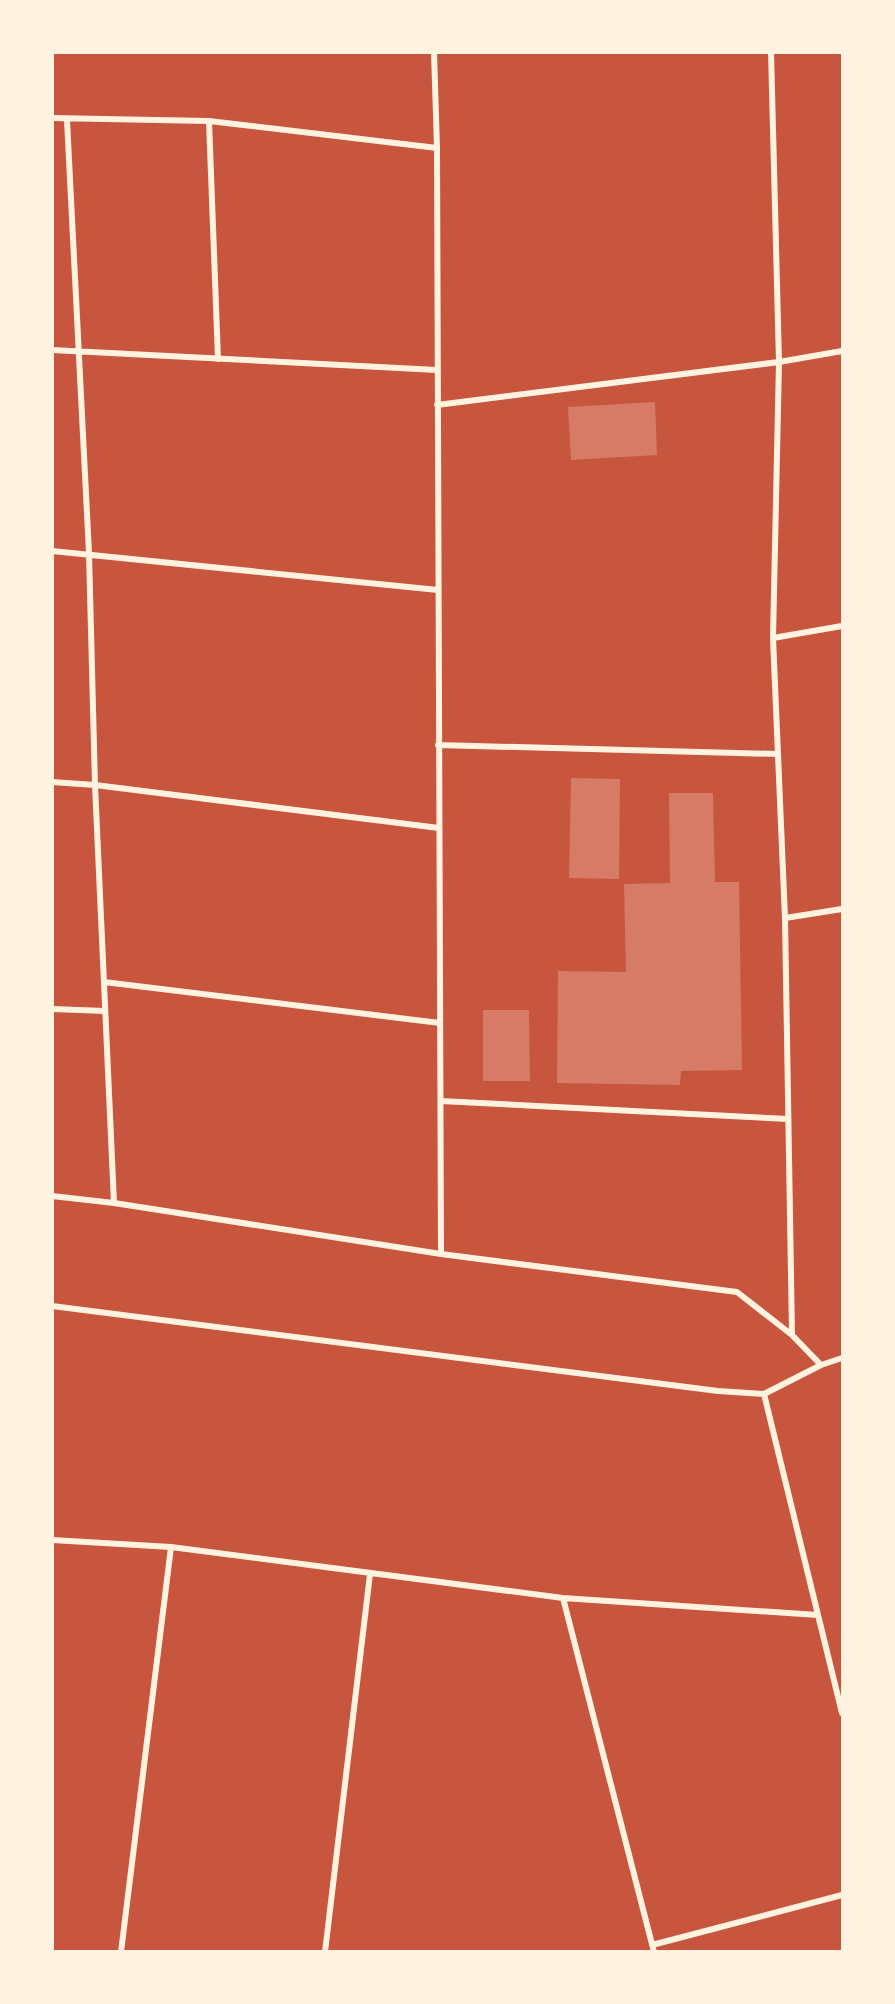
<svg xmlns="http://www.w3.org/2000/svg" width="895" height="2004" font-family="Manrope,sans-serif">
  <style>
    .building { fill: #d67c66 }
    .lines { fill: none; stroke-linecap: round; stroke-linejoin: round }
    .minor { stroke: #fff3e0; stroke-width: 6 }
  </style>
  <rect width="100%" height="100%" fill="#c8553d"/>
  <!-- building -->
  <path class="building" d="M655,402L657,455L571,460L568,407Z
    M571,778L620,779L619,879L569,878Z
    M669,793H713L715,882H739L742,1070L681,1071L680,1085L557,1083L558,971L626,972L624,884L670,883Z
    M483,1010H529L530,1081H483Z"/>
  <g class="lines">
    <!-- minor -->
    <path class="minor" d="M434,52L437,148L441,1254
      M771,52L779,362L773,638L785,918L792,1335L821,1365
      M52,118L209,121L437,148
      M67,120L89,553L95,785L114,1203
      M209,121L218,359
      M52,350L437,370
      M437,405L779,362L842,351
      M52,551L438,590
      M773,638L842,626
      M438,745L778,754
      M52,782L95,785L439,828
      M785,918L842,909
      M104,982L440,1023
      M52,1009L105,1011
      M441,1101L788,1119
      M52,1196L114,1203L441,1254L737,1292L792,1335
      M52,1306L718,1391L764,1394L821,1365L842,1358
      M764,1394L842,1713
      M52,1540L171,1547L563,1598L818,1615
      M563,1598L654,1952
      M652,1945L842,1895
      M121,1952L171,1547
      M325,1952L370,1574"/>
  </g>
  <!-- border -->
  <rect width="895" height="2004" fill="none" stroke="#fff3e0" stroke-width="108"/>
</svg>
